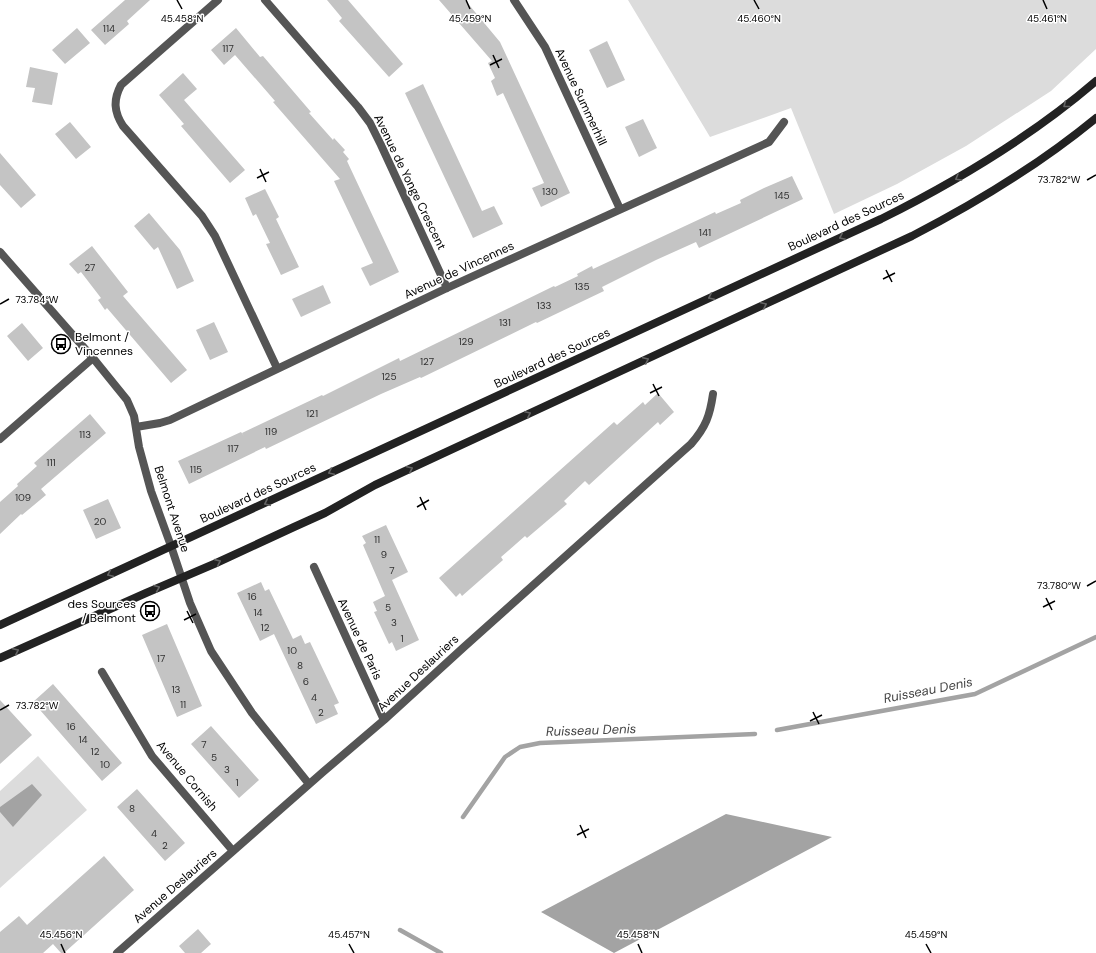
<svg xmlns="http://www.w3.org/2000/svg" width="1096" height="953" font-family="'DM Sans',sans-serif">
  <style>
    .green { fill: #dcdcdc }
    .water { fill: #a3a3a3 }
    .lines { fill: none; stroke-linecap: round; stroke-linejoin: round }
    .stream { stroke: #a3a3a3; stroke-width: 4.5 }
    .building { fill: #c4c4c4 }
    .minor { stroke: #555; stroke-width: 8 }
    .secondary { stroke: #222; stroke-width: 8 }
    .oneway { stroke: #646464 }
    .ticks { fill: none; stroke: #000; stroke-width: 1.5 }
    .labels { text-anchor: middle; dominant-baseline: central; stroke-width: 3; stroke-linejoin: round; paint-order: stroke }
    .number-label { font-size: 10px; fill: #313131 }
    .street-label { font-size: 12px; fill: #000; stroke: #fff }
    .poi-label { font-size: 12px; fill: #000; stroke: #fff; text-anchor: start }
    .water-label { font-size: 13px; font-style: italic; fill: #444; stroke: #fff }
    .ticks-label { font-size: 10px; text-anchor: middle; fill: #000; stroke: #fff; stroke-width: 3; stroke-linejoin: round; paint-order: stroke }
  </style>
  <rect width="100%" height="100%" fill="#fff"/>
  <!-- green -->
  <path class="green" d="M628,0H1096V49L1051,91L966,146L897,184L834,214L791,108L710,137Z
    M38,756L87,810L0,888V791Z"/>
  <!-- water -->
  <path class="water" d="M32,784L42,795L13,827L0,812V807Z
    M726,814L832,837L614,953L541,912Z"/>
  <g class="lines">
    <!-- stream -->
    <path class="stream" d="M777,730L975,694L1096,637
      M463,817L505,757L520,747L540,743L755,734
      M400,930L441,953"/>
  </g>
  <!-- building -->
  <path class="building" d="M125,0H150L127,21L129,24L105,45L91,30Z
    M327,0H348L403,64L389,77L339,21L342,18Z
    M439,0H465L500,42L570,193L541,207L532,188L544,183L503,93L497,96L491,81L495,78L488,63L492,61Z
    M77,28L90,43L65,64L52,50Z
    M236,28L260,57L263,56L311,112L309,113L333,140L334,138L345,150L343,152L349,159L347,161L399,272L370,286L361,268L373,263L334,181L340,179L273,102L275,101L235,55L224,65L211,50Z
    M607,41L625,80L607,88L589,50Z
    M30,67L58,73L52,105L32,102L35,88L26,87Z
    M183,73L197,89L184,100L245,170L230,183L181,126L184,124L159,95Z
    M423,84L482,211L494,206L503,224L473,238L405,93Z
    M643,119L657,148L639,157L625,127Z
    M70,122L91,147L76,159L55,134Z
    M0,153L36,195L21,208L0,185Z
    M792,176L803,199L699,248L696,242L656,260L602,287L604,291L537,323L536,322L421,378L420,377L381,394L266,449L265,447L189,484L178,461L241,432L244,436L242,433L322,395L323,396L399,358L400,361L554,286L555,287L578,276L577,274L592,266L593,269L715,212L716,214L741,203L740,200L764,188Z
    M265,189L279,217L276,219L299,267L281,275L266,244L270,243L256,214L253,216L245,198Z
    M149,213L180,250L194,281L177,289L158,247L154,250L134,226Z
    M92,246L128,292L123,296L187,370L171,383L107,308L105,310L98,300L101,298L81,272L78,274L69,264Z
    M323,285L331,303L301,317L292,299Z
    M214,322L228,352L210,360L196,330Z
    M22,323L43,348L28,361L7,336Z
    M658,393L674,412L660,425L658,422L589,485L585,481L564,501L567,504L527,538L525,536L501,557L503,560L462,596L460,593L456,597L439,578L614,422L617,425L643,402L645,405Z
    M90,414L106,433L41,489L46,495L22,515L21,514L0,534V502L18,486L17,484L37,466L34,463Z
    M108,499L121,528L96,539L83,510Z
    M386,525L408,572L392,580L419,640L396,651L392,642L389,644L374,612L377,611L373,602L385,596L363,545L366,543L362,536Z
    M261,582L265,591L269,589L293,639L301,635L305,644L310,642L339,703L334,705L338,714L316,724L274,634L260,641L237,593Z
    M167,624L202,706L177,717L142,635Z
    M53,684L122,763L102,781L33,702Z
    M0,700L32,735L0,764Z
    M211,726L259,780L239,798L191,744Z
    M137,789L185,843L165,861L117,807Z
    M104,856L134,890L64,953H61L53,944L43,953H0V932L19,916L27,925Z
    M198,929L211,944L201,953H185L179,946Z"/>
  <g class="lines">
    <!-- minor -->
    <path class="minor" d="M218,0L121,85C113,100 114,112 123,126L202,216L215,236L277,368
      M265,0L358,107L370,123L381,145L447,288
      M514,0L545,47L620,209
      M0,252L93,358L127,400L134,416L139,447L151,491L171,546L190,603L211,651L252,713L309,784
      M136,427L160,423L170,420L447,288L769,142L784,122
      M0,439L93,358
      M314,567L384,720
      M102,672L152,756L233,851
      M117,953L323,772L384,720L464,647L691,444C706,427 710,415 713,394"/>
    <!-- secondary -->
    <path class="secondary" d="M0,625L881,219C957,181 1031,137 1096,81
      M0,658L146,593L214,564L294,527L325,513L375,485L912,236C976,203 1040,164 1096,118"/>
  </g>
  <!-- one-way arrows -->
  <defs><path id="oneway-chevron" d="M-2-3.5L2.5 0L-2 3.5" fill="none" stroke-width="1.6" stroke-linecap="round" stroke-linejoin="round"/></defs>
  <g class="oneway">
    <use href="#oneway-chevron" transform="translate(1066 105) rotate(142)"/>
    <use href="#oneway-chevron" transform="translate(958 178) rotate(150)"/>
    <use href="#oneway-chevron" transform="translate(842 237) rotate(155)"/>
    <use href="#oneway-chevron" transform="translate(711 297) rotate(155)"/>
    <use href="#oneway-chevron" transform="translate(764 305) rotate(-25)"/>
    <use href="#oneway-chevron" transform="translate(646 360) rotate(-25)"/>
    <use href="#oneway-chevron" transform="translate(528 414) rotate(-25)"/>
    <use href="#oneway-chevron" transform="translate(410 469) rotate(-25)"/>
    <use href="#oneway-chevron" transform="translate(331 472) rotate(155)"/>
    <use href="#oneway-chevron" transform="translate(267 503) rotate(155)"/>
    <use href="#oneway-chevron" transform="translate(218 562) rotate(-24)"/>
    <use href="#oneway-chevron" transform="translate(110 574) rotate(155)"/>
    <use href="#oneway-chevron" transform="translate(157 588) rotate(-23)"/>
    <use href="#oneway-chevron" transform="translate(16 651) rotate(-25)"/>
  </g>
  <!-- ticks -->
  <path class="ticks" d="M177,0L182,9M466,0L470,9M754,0L759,9M1043,0L1047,9M493,55L499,68M490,65L502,59M260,169L266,182M257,178L269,172M1087,180L1096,175M886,270L892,282M883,279L895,273M0,304L9,299M653,384L659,396M650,393L662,387M420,497L426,510M417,507L429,500M1087,586L1096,581M1046,598L1052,610M1043,607L1055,601M187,611L193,623M184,620L196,614M0,710L9,705M813,712L819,724M810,721L822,715M580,825L586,838M577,835L589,829M61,944L65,953M349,944L354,953M638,944L642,953M926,944L931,953"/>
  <!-- icons -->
  <defs>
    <g id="bus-ring" transform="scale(1)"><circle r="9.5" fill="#fff" stroke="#000" stroke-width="1.5"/><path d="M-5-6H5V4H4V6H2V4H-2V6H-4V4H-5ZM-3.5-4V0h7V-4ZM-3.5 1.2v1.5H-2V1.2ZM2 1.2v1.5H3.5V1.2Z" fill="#000"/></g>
  </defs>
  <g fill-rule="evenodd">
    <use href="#bus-ring" x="61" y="344"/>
    <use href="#bus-ring" x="150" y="611"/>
  </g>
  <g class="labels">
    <!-- number labels -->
    <g class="number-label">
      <text x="109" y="28">114</text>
      <text x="228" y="48">117</text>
      <text x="550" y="191">130</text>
      <text x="782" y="195">145</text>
      <text x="705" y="232">141</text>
      <text x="90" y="267">27</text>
      <text x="582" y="286">135</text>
      <text x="544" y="305">133</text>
      <text x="505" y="322">131</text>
      <text x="466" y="341">129</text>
      <text x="427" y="361">127</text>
      <text x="389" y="376">125</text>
      <text x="312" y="413">121</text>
      <text x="271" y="431">119</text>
      <text x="85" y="434">113</text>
      <text x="233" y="448">117</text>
      <text x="51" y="462">111</text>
      <text x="196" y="469">115</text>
      <text x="23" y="497">109</text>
      <text x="100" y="521">20</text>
      <text x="377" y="539">11</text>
      <text x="384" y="554">9</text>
      <text x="392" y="570">7</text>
      <text x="252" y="596">16</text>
      <text x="388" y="607">5</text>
      <text x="258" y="612">14</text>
      <text x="394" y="622">3</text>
      <text x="265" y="627">12</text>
      <text x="402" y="638">1</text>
      <text x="292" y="650">10</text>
      <text x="161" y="658">17</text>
      <text x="300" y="665">8</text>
      <text x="306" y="681">6</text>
      <text x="176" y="689">13</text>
      <text x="314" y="697">4</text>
      <text x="183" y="704">11</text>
      <text x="321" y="712">2</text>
      <text x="71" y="726">16</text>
      <text x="83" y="739">14</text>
      <text x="204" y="744">7</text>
      <text x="95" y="751">12</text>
      <text x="214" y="757">5</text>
      <text x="105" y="764">10</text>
      <text x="227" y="769">3</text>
      <text x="237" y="782">1</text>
      <text x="132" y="808">8</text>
      <text x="154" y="833">4</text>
      <text x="165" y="845">2</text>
    </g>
    <!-- street labels -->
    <g class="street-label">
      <text transform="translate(581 97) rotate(65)">Avenue Summerhill</text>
      <text transform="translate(410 182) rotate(64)">Avenue de Yonge Crescent</text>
      <text transform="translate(846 221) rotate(-25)">Boulevard des Sources</text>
      <text transform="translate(459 270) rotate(-25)">Avenue de Vincennes</text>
      <text transform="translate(552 358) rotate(-25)">Boulevard des Sources</text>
      <text transform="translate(258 493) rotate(-25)">Boulevard des Sources</text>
      <text transform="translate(172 509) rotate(72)">Belmont Avenue</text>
      <text transform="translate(360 639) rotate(65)">Avenue de Paris</text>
      <text transform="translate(418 673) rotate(-43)">Avenue Deslauriers</text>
      <text transform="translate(187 776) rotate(50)">Avenue Cornish</text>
      <text transform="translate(175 886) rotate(-41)">Avenue Deslauriers</text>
    </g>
    <!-- poi labels -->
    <g class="poi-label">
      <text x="75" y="337">Belmont /<tspan x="75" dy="14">Vincennes</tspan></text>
      <text x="136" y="604" text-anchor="end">des Sources<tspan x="136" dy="14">/ Belmont</tspan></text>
    </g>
    <!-- water labels -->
    <g class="water-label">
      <text transform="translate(928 690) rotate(-11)">Ruisseau Denis</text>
      <text transform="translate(591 730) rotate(-2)">Ruisseau Denis</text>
    </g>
  </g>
  <g class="ticks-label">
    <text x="182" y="22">45.458°N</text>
    <text x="470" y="22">45.459°N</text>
    <text x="759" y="22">45.460°N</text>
    <text x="1047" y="22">45.461°N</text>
    <text x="1059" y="183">73.782°W</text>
    <text x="37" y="303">73.784°W</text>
    <text x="1059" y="589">73.780°W</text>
    <text x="37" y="709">73.782°W</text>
    <text x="61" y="938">45.456°N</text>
    <text x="349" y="938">45.457°N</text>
    <text x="638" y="938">45.458°N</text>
    <text x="926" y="938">45.459°N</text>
  </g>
</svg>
